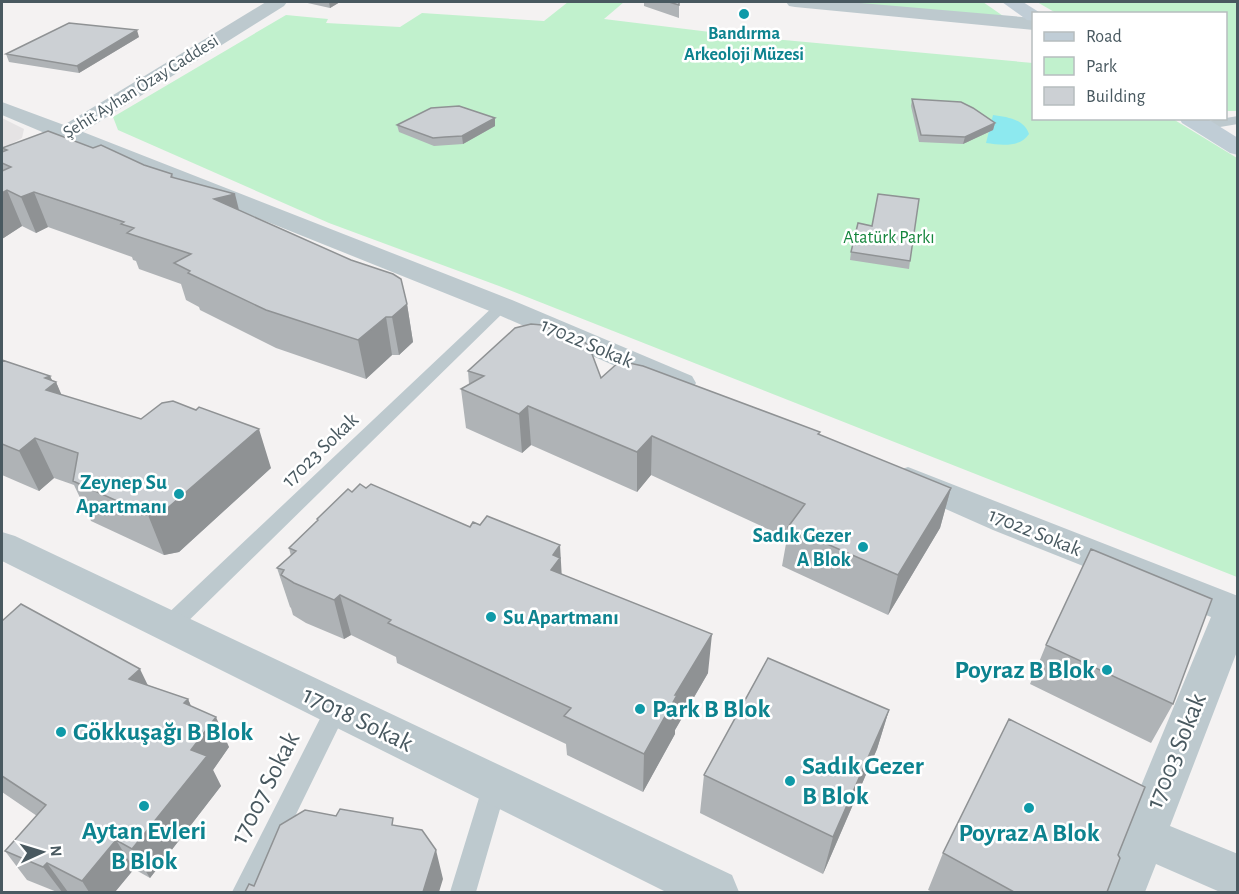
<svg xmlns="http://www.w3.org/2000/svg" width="1239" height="894" font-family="'Alegreya Sans',sans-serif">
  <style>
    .education { fill: #e5e3e4 }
    .green { fill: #c1f1cd }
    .water { fill: #8de9ef }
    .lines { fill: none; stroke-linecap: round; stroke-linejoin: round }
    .lane { fill: #bdc9ce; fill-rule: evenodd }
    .street { fill: #bdc9ce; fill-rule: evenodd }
    .secondary { fill: #c0cdd6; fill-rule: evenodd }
    .wall { fill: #afb3b6 }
    .shaded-wall { fill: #8f9294 }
    .building { fill: #ccd0d4; stroke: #8f9294; stroke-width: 1.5 }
    .culture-dot { fill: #0f9aa8; stroke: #fff; stroke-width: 2 }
    .labels { text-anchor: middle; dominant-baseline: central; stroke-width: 5; stroke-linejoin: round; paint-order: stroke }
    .far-culture-label { font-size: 18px; font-weight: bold; fill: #0d838f; stroke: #fff }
    .far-street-label { font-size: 18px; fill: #495960; stroke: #fff }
    .far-park-label { font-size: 18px; fill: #16863d; stroke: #fff }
    .street-label { font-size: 21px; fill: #495960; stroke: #fff }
    .culture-label { font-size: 21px; font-weight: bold; fill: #0d838f; stroke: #fff; text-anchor: end }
    .near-culture-label { font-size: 26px; font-weight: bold; fill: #0d838f; stroke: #fff; text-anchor: start }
    .near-street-label { font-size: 26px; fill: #495960; stroke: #fff }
  </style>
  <rect width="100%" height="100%" fill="#f4f2f2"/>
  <!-- education -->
  <path class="education" d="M2,118L24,129L22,138L2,149Z"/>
  <!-- green -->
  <path class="green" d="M568,2H624L604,19L751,37L1033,63L1034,118L1173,119L1237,158V577L499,286L329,223L118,130L113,117L286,15L328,19L326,23L400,27L422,13L544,21Z
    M832,2H983L1006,18Z
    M1037,2H1237V111H1226V14L1056,13Z"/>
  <!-- water -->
  <path class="water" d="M993,115C1007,117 1024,119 1029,134C1020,148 1000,145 986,143Z"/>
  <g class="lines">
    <!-- lane -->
    <path class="lane" d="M1238,116V124L1202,130L1196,126L1202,122Z
      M502,301L507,303L510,306L507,309L177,632L169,634L161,632L158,626L161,620L497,303Z
      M337,698L345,701L348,708L258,892H232L329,701Z
      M495,774L504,777L507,785L476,892H450L483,785L486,777Z"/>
    <!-- street -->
    <path class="street" d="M266,2H287L284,6L83,132L512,300L692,376L696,383L692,390L681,393L670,390L492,312L66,141L10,174L2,176V160L47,134L2,115V102L64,125Z
      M786,2H849L1034,18V30L795,7L789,6Z
      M908,467L1238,596V649L1170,826L1238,854V892H1220L1156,864L1145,892H1097L1211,617L993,530L896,487L891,479L896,471Z
      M2,532L15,536L732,875L739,892H666L2,561Z"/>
    <!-- secondary -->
    <path class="secondary" d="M1002,2H1023L1042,14H1034V21L1027,20Z
      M1179,118H1206L1238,138V155L1230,153L1182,123Z"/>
  </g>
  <!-- wall -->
  <path class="wall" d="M303,2H340L330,8Z
    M644,2H679V18L644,6Z
    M139,37L79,73L9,62L6,54Z
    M912,99L995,123L993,130L963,144L919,142L911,106Z
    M397,125L495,126L463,144L434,146L399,132Z
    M2,148H93L172,174L174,178L239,210L407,304L413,342L399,355H392L366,379L276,348L200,310L199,307L186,300L181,284L139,269L136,261L133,260L132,257L48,227L36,233L22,226L2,239V152H3Z
    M872,226L910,261L909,269L850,260L851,252Z
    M2,360L50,376L52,381L56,382L61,395L271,468L179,552L164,555L91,521L74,485L54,478L39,491L2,475Z
    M468,371L601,378L820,432L819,435L951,488L940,528L888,615L782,566L787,538L651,475L637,492L531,445L522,453L466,428L461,389L469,384Z
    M352,492L562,574L708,673L675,730V734L643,792L567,755L566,744L397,663L396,657L351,635L344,639L306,623L293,615L291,608L290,607L277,568L291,556L289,548L317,521V519Z
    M2,621L147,685L188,699L191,706L229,747L213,770L221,786L150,878L134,869L115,892H57L27,880L5,851L37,816L2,792Z
    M1046,645L1173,704L1151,743L1030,684Z
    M889,710L877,749L823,874L700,813L704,775Z
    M943,853L1118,855L1107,892H933L928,890Z"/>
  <!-- shaded-wall -->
  <path class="shaded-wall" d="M329,2H340L330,8Z
    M137,30L139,37L79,73L77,66Z
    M495,118V126L463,144L462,136Z
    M995,123L993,130L963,144L965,137Z
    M7,190L22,226L2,239V193Z
    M34,192L48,227L36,233L21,197Z
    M235,194L244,230L214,199Z
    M407,304L413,342L399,355L392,317Z
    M386,317L392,355L366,379L358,340Z
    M50,376L54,384L56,382L73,421L46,390L45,378Z
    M528,406L531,445L522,453L519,414Z
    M259,429L271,468L179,552L164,555L148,515Z
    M652,436L651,475L637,492V452Z
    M35,438L54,478L39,491L19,451Z
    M951,488L940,528L888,615L898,575Z
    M560,545L563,597L551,570L553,555Z
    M340,595L351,635L344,639L334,600Z
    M712,634L708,673L675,730V734L643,792L644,754L675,695Z
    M140,669L155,700L129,679Z
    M188,699L201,730L184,703Z
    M889,710L877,749L823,874L833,837Z
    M216,717L229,747L213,770L221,786L150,878L132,849L191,750Z
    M116,840L134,869L115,892H89L82,881Z
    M436,850L443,879L439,892H423Z
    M47,863L68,892H62L43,867Z"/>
  <!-- building -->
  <path class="building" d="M669,2H679V5Z
    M69,23L137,30L77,66L6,54Z
    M912,99L961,102L973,108L995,123L965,137L921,135Z
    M459,106L495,118L462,136L445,137L433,138L397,125L431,108Z
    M48,131L93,148L101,145L144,165L172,174L171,177L235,194L214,199L351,260L393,274L401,279L407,304L392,317H386L358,340L266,310L188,273L190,271L174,263L191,254L127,233L134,228L121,224L124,222L34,192L21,197L7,190L2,193V171L11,167L2,163V152L7,150L2,148Z
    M878,194L919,199L910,261L851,252L858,223L872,226Z
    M531,324L542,325L584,342L589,346L601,378L620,361L643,366L820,432L818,434L951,488L898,575L788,527L805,504L652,436L637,452L528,406L519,414L461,389L484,376L468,371L515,328Z
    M2,360L50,376L45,378L56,382L46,390L141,419L162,403L173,401L196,410L199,407L259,429L163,512L148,515L73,481L78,453L35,438L19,451L2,444Z
    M360,484L366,488L371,484L470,527L473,522L480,525L487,516L560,545L553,555L560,558L551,570L712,634L675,695H677L644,754L564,716L571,708L388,623L391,620L340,595L334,600L294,583L281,575L284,570L277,568L296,551L289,548L318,520L317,519L348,489L352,492Z
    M1091,549L1212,599L1173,704L1046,645Z
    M21,604L140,669L129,679L188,699L184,703L216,717L191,750L207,756L132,849L116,840L82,881L47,863L43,867L5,851L46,805L2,776V621Z
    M768,658L889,710L833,837L704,775Z
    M1009,719L1145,787L1118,855L1120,858L1107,892H1014L943,853Z
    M340,809L393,818L392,825L422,830L436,850L423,892H245L249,884L254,886L280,825L305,810L336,816Z"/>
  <!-- markers -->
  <g class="culture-dot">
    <circle cx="744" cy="14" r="6"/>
    <circle cx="179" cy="494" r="6"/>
    <circle cx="863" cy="547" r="6"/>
    <circle cx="491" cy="617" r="6"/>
    <circle cx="1107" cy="670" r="6"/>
    <circle cx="640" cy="709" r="6"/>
    <circle cx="61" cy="732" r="6"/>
    <circle cx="790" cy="781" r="6"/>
    <circle cx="144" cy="806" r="6"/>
    <circle cx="1029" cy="808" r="6"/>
  </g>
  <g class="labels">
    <!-- far-culture labels -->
    <g class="far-culture-label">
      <text x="744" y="34">Bandırma<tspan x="744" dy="21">Arkeoloji Müzesi</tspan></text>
    </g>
    <!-- far-street labels -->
    <g class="far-street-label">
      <text transform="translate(141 87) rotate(-32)">Şehit Ayhan Özay Caddesi</text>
    </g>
    <!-- far-park labels -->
    <g class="far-park-label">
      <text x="889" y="238">Atatürk Parkı</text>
    </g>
    <!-- street labels -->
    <g class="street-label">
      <text transform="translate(587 343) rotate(23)">17022 Sokak</text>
      <text transform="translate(320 450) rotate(-44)">17023 Sokak</text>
      <text transform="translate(1035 532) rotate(22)">17022 Sokak</text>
    </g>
    <!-- culture labels -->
    <g class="culture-label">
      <text x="167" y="482">Zeynep Su<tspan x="167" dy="24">Apartmanı</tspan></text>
      <text x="851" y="535">Sadık Gezer<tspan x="851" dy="24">A Blok</tspan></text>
      <text x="503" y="617" text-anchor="start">Su Apartmanı</text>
    </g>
    <!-- near-culture labels -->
    <g class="near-culture-label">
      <text x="1095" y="670" text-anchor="end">Poyraz B Blok</text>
      <text x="652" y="709">Park B Blok</text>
      <text x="73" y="732">Gökkuşağı B Blok</text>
      <text x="802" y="766">Sadık Gezer<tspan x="802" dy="30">B Blok</tspan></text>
      <text x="144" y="831" text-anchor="middle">Aytan Evleri<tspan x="144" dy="30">B Blok</tspan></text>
      <text x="1029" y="833" text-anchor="middle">Poyraz A Blok</text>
    </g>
    <!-- near-street labels -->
    <g class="near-street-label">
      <text transform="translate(358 719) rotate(26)">17018 Sokak</text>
      <text transform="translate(1176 751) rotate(-68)">17003 Sokak</text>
      <text transform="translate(265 788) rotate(-63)">17007 Sokak</text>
    </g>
  </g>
  <!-- border -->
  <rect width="1239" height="894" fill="none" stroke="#495960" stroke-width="6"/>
  <!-- legend -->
  <rect x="1032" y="12" width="195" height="108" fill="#ffffff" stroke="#b6bdbf" stroke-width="1.5"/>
  <rect x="1044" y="32" width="30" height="9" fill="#c0cdd6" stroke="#b6bdbf" stroke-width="1.5"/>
  <text x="1086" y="42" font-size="18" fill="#495960">Road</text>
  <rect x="1044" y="57" width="30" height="18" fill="#c1f1cd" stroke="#b6bdbf" stroke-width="1.5"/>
  <text x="1086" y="72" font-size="18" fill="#495960">Park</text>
  <rect x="1044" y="87" width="30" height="18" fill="#ccd0d4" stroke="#b6bdbf" stroke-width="1.5"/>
  <text x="1086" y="102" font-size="18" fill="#495960">Building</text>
  <!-- north arrow -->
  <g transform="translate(42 852) rotate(86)" stroke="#ffffff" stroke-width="4.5" paint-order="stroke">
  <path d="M0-4.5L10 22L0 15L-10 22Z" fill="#495960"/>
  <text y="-9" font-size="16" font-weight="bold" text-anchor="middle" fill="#495960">N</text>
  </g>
</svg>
